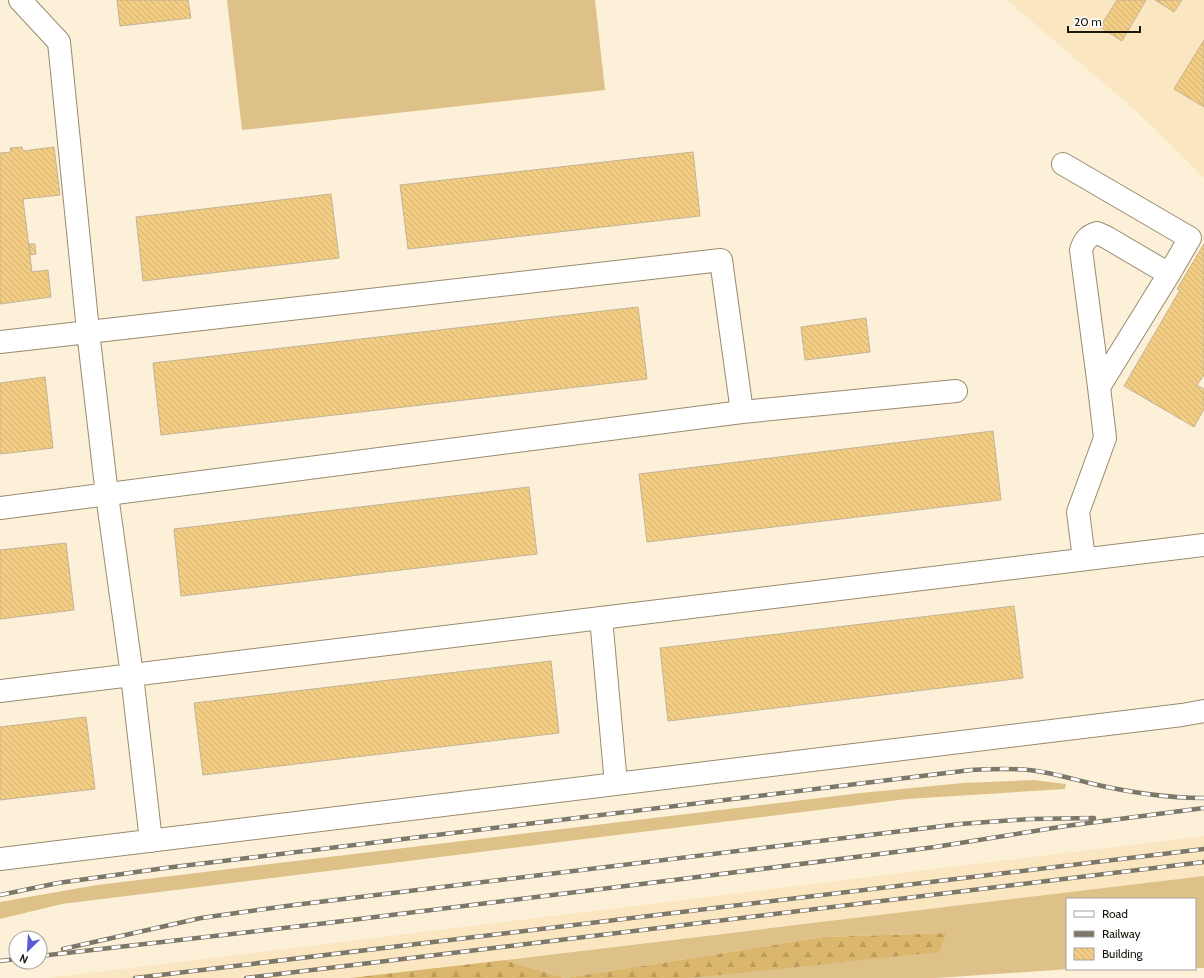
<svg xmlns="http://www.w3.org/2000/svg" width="1204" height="978" font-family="Cabin,sans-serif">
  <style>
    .built { fill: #fae6c1 }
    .grass { fill: #ddc188 }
    .forest { fill: url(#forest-firs) }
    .building { fill: url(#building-back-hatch); stroke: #c3b498 }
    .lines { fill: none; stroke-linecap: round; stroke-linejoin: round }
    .minor-casing { stroke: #998b6f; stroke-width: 24 }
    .minor { stroke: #fff; stroke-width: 22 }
    .rail-casing { stroke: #7e7666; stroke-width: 4.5 }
    .rail { stroke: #fff; stroke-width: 3; stroke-dasharray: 9; stroke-linecap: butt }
  </style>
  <defs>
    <pattern id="forest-firs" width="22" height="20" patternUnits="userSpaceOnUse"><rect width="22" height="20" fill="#dbb66d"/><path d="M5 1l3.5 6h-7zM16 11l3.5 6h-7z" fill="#bb9c5d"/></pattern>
    <pattern id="building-back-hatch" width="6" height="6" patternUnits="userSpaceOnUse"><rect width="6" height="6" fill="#f2cd83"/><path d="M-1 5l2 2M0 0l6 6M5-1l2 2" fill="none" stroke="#cfaf70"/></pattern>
  </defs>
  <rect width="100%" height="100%" fill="#fcf0d8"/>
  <!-- built -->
  <path class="built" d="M1007,0H1204V178L1135,110Z
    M1204,836V876L350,978H48Z"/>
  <!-- grass -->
  <path class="grass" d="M227,0H595L605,90L242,130Z
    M1033,780L1066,784L1065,789L907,799L62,904L0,919V902L97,885L861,793L963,783Z
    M1204,876V968H1195V899H1067V969H1070L936,978H690L946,933L823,937L565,978L505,960Z"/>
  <!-- forest -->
  <path class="forest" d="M946,933L939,952L690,978H350L505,960L565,978L823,937Z"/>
  <!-- building -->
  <path class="building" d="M117,0H188L191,18L120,26Z
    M1117,0H1146L1122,41L1100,27Z
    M1155,0H1182L1174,12Z
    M1204,40V107L1174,89Z
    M22,147L23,151L54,147L60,195L23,199L32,272L48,270L51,297L0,304V153L11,152L10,148Z
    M693,152L700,216L408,249L400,185Z
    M331,194L339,258L143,281L136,217Z
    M29,244H35L36,254L30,255Z
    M1204,244V375L1197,385L1204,389V409L1194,427L1124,386L1180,290L1177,289Z
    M638,307L647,379L161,435L153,363Z
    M866,318L870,352L805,360L801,327Z
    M45,377L53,448L0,454V383Z
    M993,431L1001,500L647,542L639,474Z
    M529,487L537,554L181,596L174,529Z
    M66,543L74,610L0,619V550Z
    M1014,606L1023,678L668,721L660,648Z
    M551,661L559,733L203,775L194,703Z
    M86,717L95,789L0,800V727Z"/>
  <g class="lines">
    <!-- minor casing -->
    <g class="minor-casing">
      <path id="minor" d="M20,0L59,42L88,331L107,495L132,675L151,841
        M1063,164L1190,238L1169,274L1099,387
        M0,342L721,260L742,412
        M0,508L742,412L956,391
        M1084,559L1078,512L1105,438L1099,387L1081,250C1084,241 1087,236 1097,233L1106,237L1169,274
        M601,618L1204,545
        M0,691L601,618L616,784
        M0,859L1182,715L1204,711"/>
    </g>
    <!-- minor -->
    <use href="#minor" class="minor"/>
    <!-- rail casing -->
    <g class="rail-casing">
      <path id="rail" d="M0,895L58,883L165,868L971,770C990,769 1010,768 1029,770C1049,772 1069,778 1089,783C1127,792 1165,798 1204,798
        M63,949L201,918L294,905L960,824L1030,819L1094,818
        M40,956L327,923L674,880L935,847L1066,826L1204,808
        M0,961L16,959
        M135,978L1204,849
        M246,978L1204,862"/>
    </g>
    <!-- rail -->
    <use href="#rail" class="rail"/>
  </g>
  <!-- legend -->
  <rect x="1066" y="898" width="130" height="72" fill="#ffffff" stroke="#a4a29d"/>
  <rect x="1074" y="911" width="20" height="6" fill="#ffffff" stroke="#a4a29d"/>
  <text x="1102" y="918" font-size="12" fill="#1b160b">Road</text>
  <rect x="1074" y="931" width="20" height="6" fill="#7e7666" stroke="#a4a29d"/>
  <text x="1102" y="938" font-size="12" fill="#1b160b">Railway</text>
  <rect x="1074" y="948" width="20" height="12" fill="url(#building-back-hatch)" stroke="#a4a29d"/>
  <text x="1102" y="958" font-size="12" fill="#1b160b">Building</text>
  <!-- north arrow -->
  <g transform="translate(28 950) rotate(205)"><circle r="19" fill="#ffffff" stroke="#a4a29d"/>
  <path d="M0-3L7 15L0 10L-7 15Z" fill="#595bd3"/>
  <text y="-6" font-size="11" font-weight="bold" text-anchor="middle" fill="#1b160b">N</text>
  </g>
  <!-- scale -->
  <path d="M1068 26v6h72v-6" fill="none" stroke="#1b160b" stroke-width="2"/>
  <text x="1074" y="26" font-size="12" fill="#1b160b" stroke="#ffffff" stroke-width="3" paint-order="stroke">20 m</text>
</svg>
